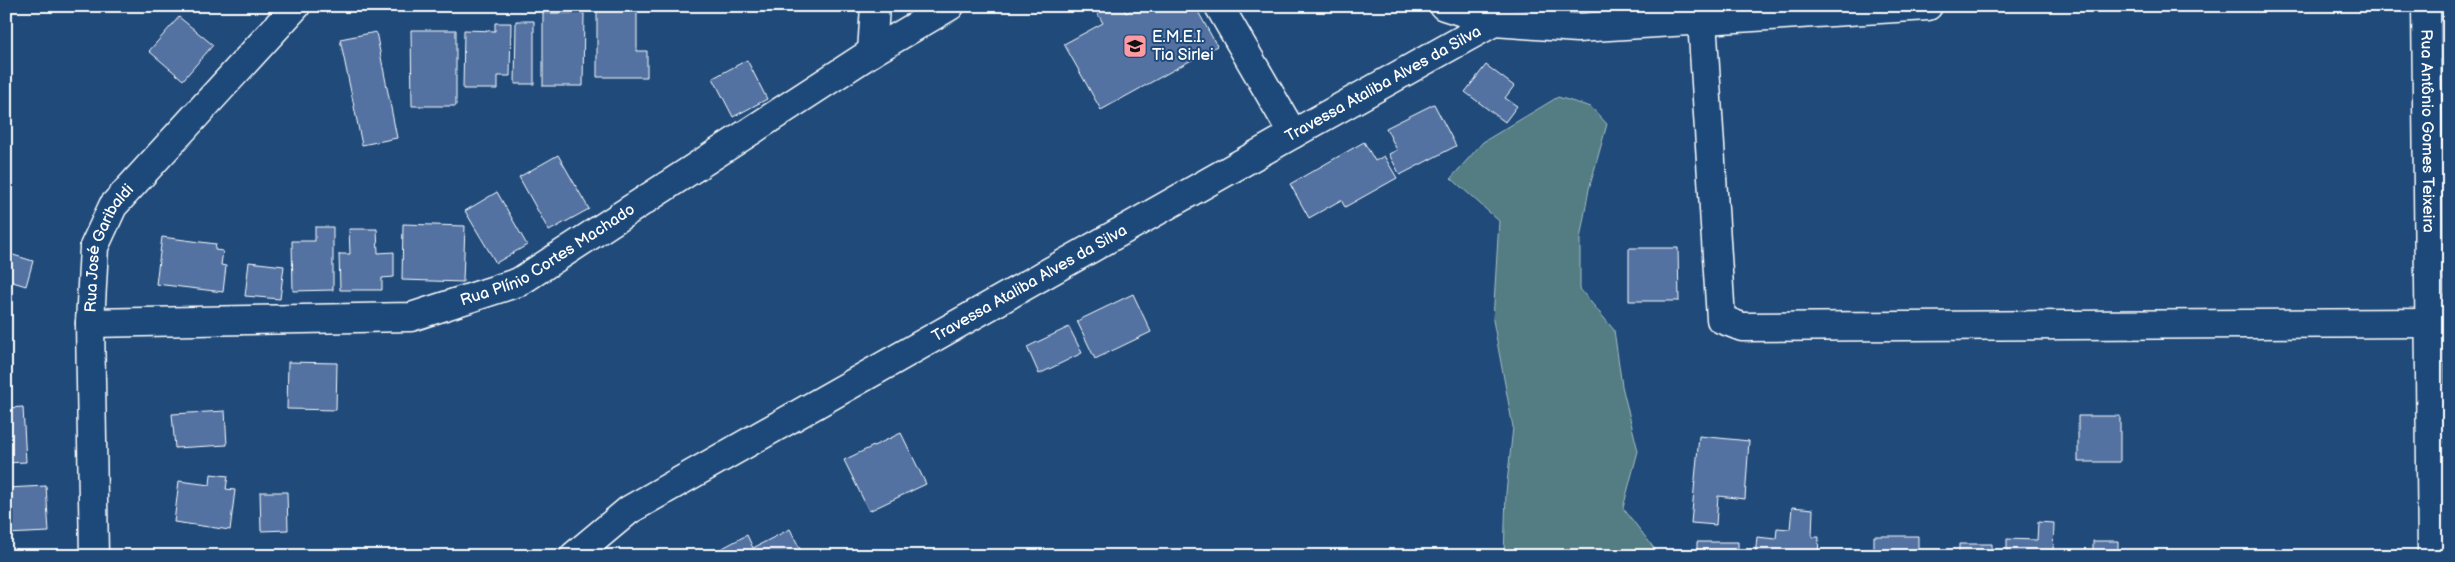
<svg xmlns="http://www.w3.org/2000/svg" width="2455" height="562" font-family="'Balsamiq Sans',sans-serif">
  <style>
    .green { fill: #537c83; stroke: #a9bec1 }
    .building { fill: #5372a2; stroke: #fff }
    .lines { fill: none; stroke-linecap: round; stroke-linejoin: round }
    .minor-casing { stroke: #fff; stroke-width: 31 }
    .tertiary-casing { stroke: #fff; stroke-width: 31 }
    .minor { stroke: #1f4a7a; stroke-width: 28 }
    .tertiary { stroke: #1f4a7a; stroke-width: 28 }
    .labels { text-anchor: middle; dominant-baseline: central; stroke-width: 4; stroke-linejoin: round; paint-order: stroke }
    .poi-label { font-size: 16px; fill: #fff; stroke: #1f4a7a; text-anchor: start }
    .street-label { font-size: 16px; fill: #fff; stroke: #1f4a7a }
  </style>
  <rect width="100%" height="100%" fill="#1f4a7a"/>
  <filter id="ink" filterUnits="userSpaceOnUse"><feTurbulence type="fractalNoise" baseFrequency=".02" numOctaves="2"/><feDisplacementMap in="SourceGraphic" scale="10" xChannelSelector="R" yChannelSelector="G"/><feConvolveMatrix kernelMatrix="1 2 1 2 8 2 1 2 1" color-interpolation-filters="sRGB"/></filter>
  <g filter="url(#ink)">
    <!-- green -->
    <path class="green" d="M1558,97L1591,107L1607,124L1589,189L1580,239V289L1614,330L1622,386L1638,451L1623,508L1660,556H1504L1506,493L1513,427L1493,320L1499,221L1451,178L1483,142Z"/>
    <!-- building -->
    <path class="building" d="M597,6H637V51H647V77H597Z
      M1093,6H1123L1126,13L1138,6H1195L1217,46L1101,110L1064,44L1103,23Z
      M543,13H584L583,86H543Z
      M179,17L213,45L183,80L149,51Z
      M516,21H534V84H515Z
      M495,23H511L510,76H498V89H463L464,30L495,31Z
      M411,30H456V106H412Z
      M376,32L397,138L362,145L340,39Z
      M747,60L767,99L733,117L713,78Z
      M1486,65L1514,86L1505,98L1517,106L1505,122L1465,92Z
      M1434,104L1456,146L1400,175L1389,154L1397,150L1386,128Z
      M1364,142L1375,161L1384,156L1397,178L1345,207L1341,200L1309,218L1290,184Z
      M558,155L589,209L549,231L519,177Z
      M497,192L527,245L496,263L465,211Z
      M403,224L465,226L463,282L402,280Z
      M315,227H333V290L293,291L292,241H315Z
      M349,229H377L378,253L394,252V277L382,278V290H340L339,254H350Z
      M162,237L216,244L215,250L223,251L221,265L226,266L223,292L156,284Z
      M1629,248H1678L1679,301H1629Z
      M10,254L33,261L26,286L6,280V266Z
      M249,262L284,266L280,299L245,296Z
      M1133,294L1151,332L1095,359L1077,321Z
      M1069,327L1082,353L1039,374L1027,347Z
      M288,362L337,363L336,410L287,409Z
      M23,407L26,462L6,463V408Z
      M225,411L227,445L175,448L172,414Z
      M2078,416H2120V462H2078Z
      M901,433L926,484L869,511L844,460Z
      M1699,436L1749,441L1745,499L1718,496L1716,525L1691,523Z
      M211,474L228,476L226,489L235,490L230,530L174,522L179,481L210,485Z
      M46,486L49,532L6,534V488Z
      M260,492H287L288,530L261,531Z
      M1792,507L1813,509L1812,537H1819L1818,556H1755L1757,537L1776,539L1777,528L1790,529Z
      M2038,522L2054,523L2053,556H2007V539L2037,540Z
      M790,529L803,555L801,556H717L715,552L747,535L753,548Z
      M1874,536H1918V556H1874Z
      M2093,541H2118V556H2073V553H2093Z
      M1697,542H1738V556H1697Z
      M1959,544H1992V556H1959Z
      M42,553V556H6V555Z"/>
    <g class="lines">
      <!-- minor casing -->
      <g class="minor-casing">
        <g id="minor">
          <path d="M1219,6L1293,134"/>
          <path d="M1444,6L1494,22L1577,28L1928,6"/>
          <path d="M1706,6L1702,20L1721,319L1742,327L2430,323"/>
          <path d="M872,52L875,6"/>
          <path id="s1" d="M90,323L411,317L519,282L872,52L950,6"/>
          <path id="s2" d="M94,556L90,323L94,247L113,206L296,6"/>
          <path id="s3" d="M574,556L629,510L1293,134L1494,22"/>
        </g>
      </g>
      <!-- tertiary casing -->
      <g class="tertiary-casing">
        <g id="tertiary">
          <path id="s4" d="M2426,6L2432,556"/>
        </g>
      </g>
      <!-- minor -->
      <use href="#minor" class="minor"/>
      <!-- tertiary -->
      <use href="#tertiary" class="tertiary"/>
    </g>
  </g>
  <!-- icons -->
  <defs>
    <g id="school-square" transform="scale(1.25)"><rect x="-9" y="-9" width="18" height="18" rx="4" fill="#ff9aa2" stroke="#1f4a7a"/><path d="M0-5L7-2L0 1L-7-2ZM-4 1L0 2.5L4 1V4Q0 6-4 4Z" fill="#111"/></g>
  </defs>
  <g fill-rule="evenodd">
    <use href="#school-square" x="1135" y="46"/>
  </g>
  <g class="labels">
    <!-- poi labels -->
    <g class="poi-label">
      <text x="1152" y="37">E.M.E.I.<tspan x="1152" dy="18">Tia Sirlei</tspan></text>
    </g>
    <!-- street labels -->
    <g class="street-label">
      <text stroke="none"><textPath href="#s3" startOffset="938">Travessa Ataliba Alves da Silva</textPath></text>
      <text stroke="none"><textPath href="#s4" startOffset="125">Rua Antônio Gomes Teixeira</textPath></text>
      <text stroke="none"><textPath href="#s2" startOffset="312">Rua José Garibaldi</textPath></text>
      <text stroke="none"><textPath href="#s1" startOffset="472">Rua Plínio Cortes Machado</textPath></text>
      <text stroke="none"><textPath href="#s3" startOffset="532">Travessa Ataliba Alves da Silva</textPath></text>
    </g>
  </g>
  <!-- margin -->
  <rect width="2455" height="562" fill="none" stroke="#1f4a7a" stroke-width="25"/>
  <rect x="12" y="12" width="2430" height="537" fill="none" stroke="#fff" stroke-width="2" filter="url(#ink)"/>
</svg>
